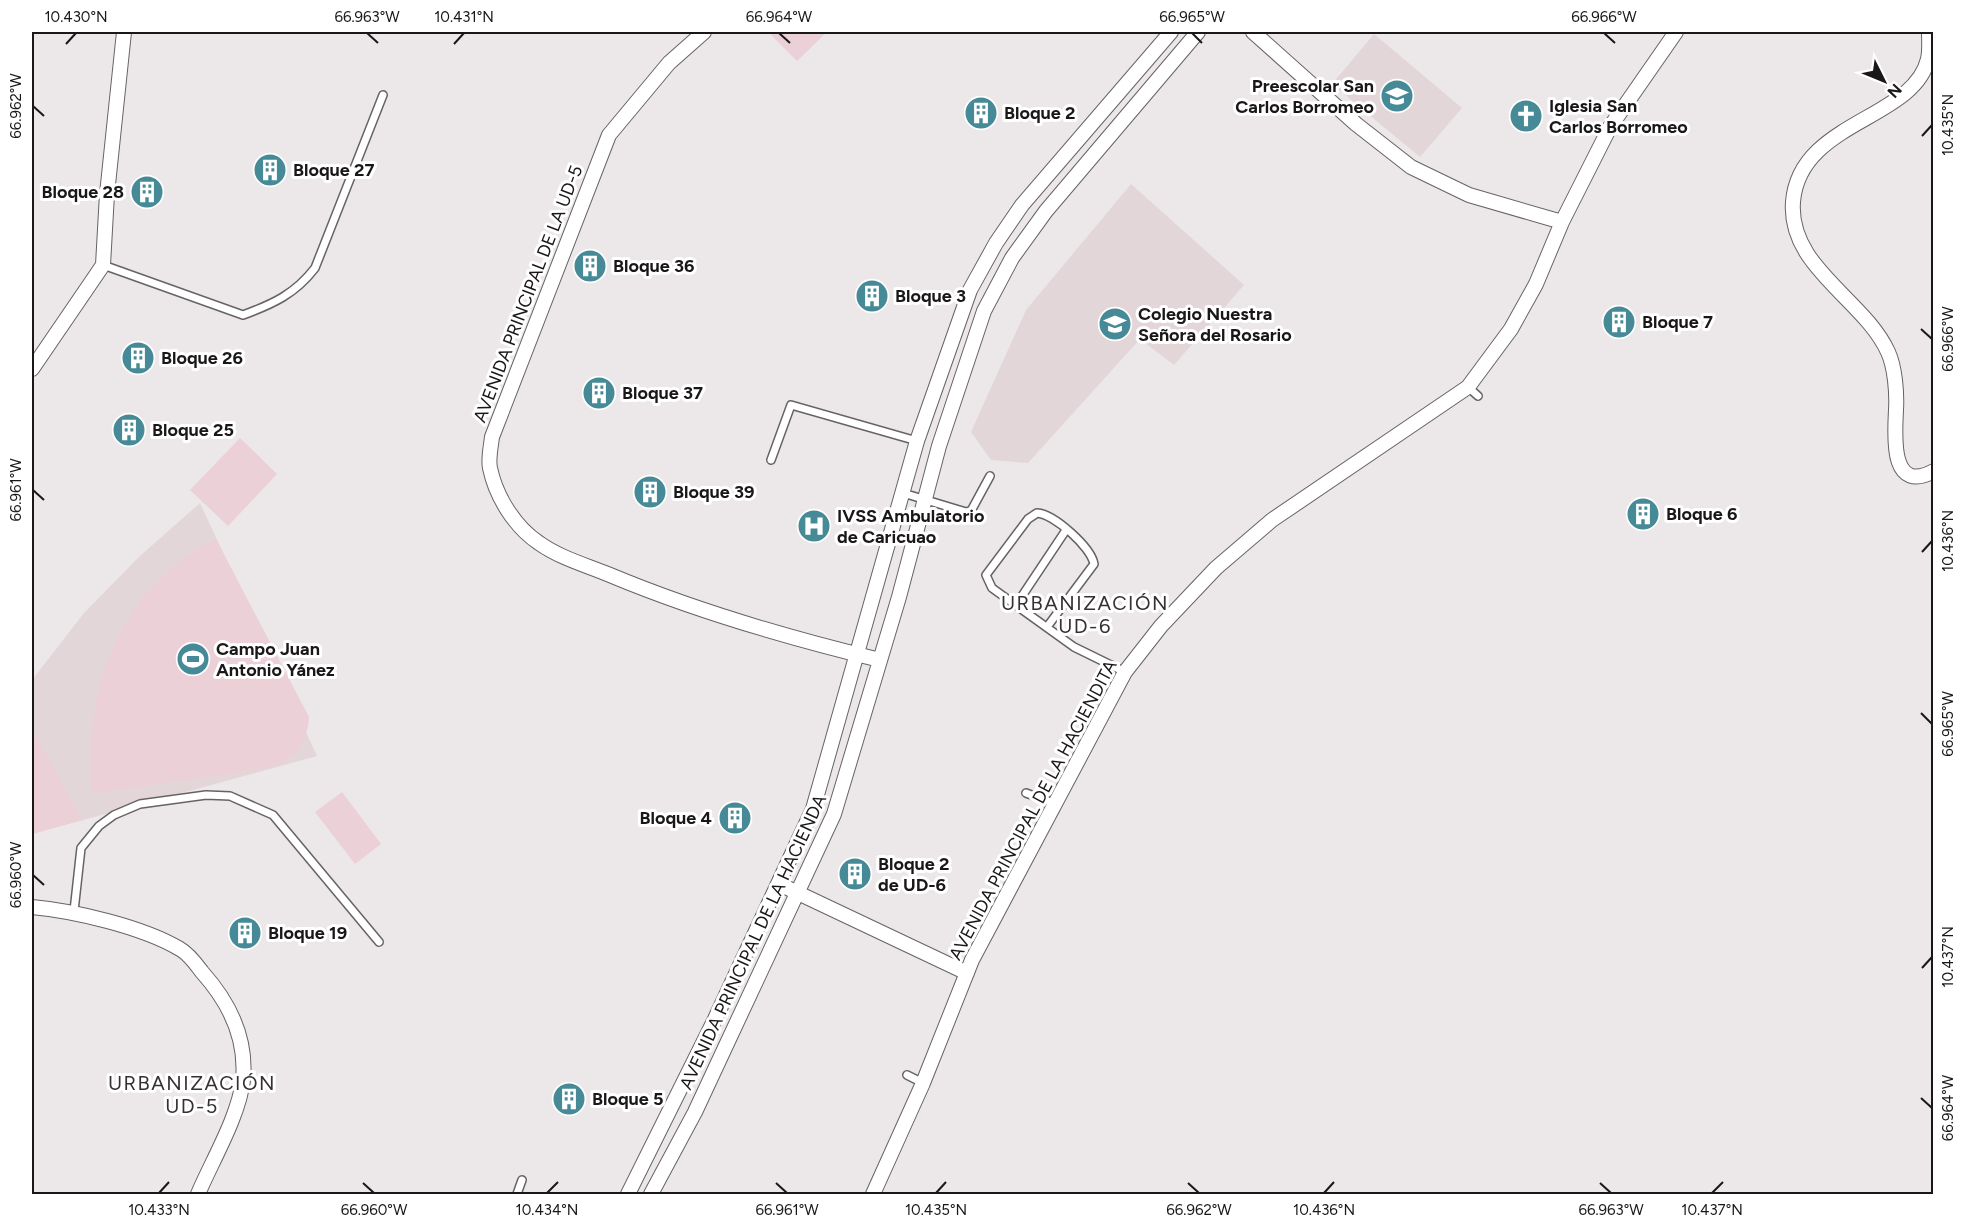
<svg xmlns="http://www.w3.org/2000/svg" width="1965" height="1226" font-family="Figtree,sans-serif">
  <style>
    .built { fill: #e3d6d9 }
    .green { fill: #ecd0d7 }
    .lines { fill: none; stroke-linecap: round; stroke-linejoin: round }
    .service-casing { stroke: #676364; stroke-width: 10 }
    .minor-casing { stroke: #676364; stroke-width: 16 }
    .service { stroke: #fff; stroke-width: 7 }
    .minor { stroke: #fff; stroke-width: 14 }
    .ticks { fill: none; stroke: #191717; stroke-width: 2 }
    .labels { text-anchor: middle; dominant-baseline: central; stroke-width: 6; stroke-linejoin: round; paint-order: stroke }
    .poi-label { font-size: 18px; font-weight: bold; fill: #191717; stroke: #fff; text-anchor: start }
    .street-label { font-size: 18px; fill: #191717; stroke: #fff }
    .neighbourhood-label { font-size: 20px; letter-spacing: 1.5px; fill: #343132; stroke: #fff }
    .neatline { fill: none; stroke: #191717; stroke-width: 2 }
    .ticks-label { font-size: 15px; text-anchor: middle; fill: #191717 }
  </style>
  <rect width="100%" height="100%" fill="#ece7e8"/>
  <!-- built -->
  <path class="built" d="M1374,34L1462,108L1420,157L1332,84Z
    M1131,184L1244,285L1174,365L1140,339L1028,463L991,460L971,432L1026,310Z
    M200,503L317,756L32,834V680L84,613L140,556Z"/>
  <!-- green -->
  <path class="green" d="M775,32H827L797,61L771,35Z
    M240,438L277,474L228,526L190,490Z
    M216,539L309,717C308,743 293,761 268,768L93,793C82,691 120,585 216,539Z
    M32,727L82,820L32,834Z
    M342,792L381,844L355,864L315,812Z"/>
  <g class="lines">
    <!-- service casing -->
    <g class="service-casing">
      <path id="service" d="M103,265L243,315C273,304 295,294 315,268L383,95
        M1468,387L1478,396
        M771,460L791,405L917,441
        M903,493L966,512L971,511L990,476
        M1016,605L1066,530
        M1047,627L1094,564C1091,547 1054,514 1037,513L1028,519L986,575L992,588L1074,647L1125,672
        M1026,793L1053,803
        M74,911L81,848L99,826L114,815L140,804L206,795L230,796L273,815L379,942
        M907,1075L923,1083
        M517,1194L522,1180"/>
    </g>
    <!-- minor casing -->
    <g class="minor-casing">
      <path id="minor" d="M704,32L669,63L609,135L492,437C491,446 488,459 490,468C496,497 515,527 539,543C560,558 586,565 610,575C696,611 789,638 880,660
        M1253,32L1356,124L1411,167L1469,195L1562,222
        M1929,32C1929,40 1930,50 1928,59C1914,120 1799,121 1793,202C1788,267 1864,299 1888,352C1895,367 1897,393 1896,410C1895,434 1889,495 1934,471
        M32,369L103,265L107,194L124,32
        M779,884L967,973
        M32,907C75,911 143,927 180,949C189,954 196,964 202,972C229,1002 247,1038 243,1080C239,1116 212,1161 198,1194
        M628,1194L715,1019L813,809L917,441L970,290L996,243L1022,205L1171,32
        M651,1194L695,1112L834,814L899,597L939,446L984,311L1012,258L1046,211L1198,32
        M873,1194L923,1083L972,960L1125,672L1161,626L1216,568L1272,520L1468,387L1511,329L1536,284L1562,222L1610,127L1676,32"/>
    </g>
    <!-- service -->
    <use href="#service" class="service"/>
    <!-- minor -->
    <use href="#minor" class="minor"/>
  </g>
  <!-- ticks -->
  <path class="ticks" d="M367,33L378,43M779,33L790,43M1192,33L1202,43M1604,33L1615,43M66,44L76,33M454,44L464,33M33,106L44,116M1922,136L1932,125M1921,329L1932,339M33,490L44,500M1922,552L1932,541M1921,713L1932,724M33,875L44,885M1922,968L1932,957M1921,1098L1932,1108M363,1183L374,1193M776,1183L787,1193M1188,1183L1199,1193M1600,1183L1611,1193M159,1193L169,1182M547,1193L558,1182M936,1193L946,1182M1324,1193L1334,1182M1712,1193L1723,1182"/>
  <!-- icons -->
  <defs>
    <g id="school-disc" transform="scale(1.725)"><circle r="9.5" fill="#458a96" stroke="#fff"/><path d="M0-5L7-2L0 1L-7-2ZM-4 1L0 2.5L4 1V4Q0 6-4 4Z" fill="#fff"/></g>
    <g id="building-disc" transform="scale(1.725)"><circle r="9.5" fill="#458a96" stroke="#fff"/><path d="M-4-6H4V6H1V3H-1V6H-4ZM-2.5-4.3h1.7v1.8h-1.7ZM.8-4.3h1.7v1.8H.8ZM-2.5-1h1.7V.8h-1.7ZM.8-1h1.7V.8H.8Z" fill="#fff"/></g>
    <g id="church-disc" transform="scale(1.725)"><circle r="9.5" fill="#458a96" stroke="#fff"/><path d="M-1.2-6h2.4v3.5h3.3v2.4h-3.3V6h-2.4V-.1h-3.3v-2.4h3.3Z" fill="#fff"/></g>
    <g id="hospital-disc" transform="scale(1.725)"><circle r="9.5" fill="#458a96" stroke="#fff"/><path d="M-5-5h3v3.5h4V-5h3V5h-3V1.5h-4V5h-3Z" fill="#fff"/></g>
    <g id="stadium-disc" transform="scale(1.725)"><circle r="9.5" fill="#458a96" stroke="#fff"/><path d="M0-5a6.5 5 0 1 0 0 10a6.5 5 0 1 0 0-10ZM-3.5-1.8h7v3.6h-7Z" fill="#fff"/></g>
  </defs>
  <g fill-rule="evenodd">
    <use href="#school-disc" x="1397" y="96"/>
    <use href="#building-disc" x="981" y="113"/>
    <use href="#church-disc" x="1526" y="116"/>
    <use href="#building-disc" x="270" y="170"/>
    <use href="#building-disc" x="147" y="192"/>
    <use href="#building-disc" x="590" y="266"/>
    <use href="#building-disc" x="872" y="296"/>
    <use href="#building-disc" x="1619" y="322"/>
    <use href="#school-disc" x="1115" y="324"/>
    <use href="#building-disc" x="138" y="358"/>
    <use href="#building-disc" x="599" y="393"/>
    <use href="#building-disc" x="129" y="430"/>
    <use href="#building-disc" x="650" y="492"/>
    <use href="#building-disc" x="1643" y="514"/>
    <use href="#hospital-disc" x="814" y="526"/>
    <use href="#stadium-disc" x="193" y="659"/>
    <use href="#building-disc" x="735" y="818"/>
    <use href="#building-disc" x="855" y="874"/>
    <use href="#building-disc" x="245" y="933"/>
    <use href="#building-disc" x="569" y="1099"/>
  </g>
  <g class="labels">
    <!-- poi labels -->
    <g class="poi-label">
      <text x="1374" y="86" text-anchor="end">Preescolar San<tspan x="1374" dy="21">Carlos Borromeo</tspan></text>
      <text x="1549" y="106">Iglesia San<tspan x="1549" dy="21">Carlos Borromeo</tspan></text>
      <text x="1004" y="113">Bloque 2</text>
      <text x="293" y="170">Bloque 27</text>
      <text x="124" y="192" text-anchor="end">Bloque 28</text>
      <text x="613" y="266">Bloque 36</text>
      <text x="895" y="296">Bloque 3</text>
      <text x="1138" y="314">Colegio Nuestra<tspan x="1138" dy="21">Señora del Rosario</tspan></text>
      <text x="1642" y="322">Bloque 7</text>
      <text x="161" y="358">Bloque 26</text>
      <text x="622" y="393">Bloque 37</text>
      <text x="152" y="430">Bloque 25</text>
      <text x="673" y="492">Bloque 39</text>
      <text x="1666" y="514">Bloque 6</text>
      <text x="837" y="516">IVSS Ambulatorio<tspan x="837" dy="21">de Caricuao</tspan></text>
      <text x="216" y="649">Campo Juan<tspan x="216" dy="21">Antonio Yánez</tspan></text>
      <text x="712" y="818" text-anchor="end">Bloque 4</text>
      <text x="878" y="864">Bloque 2<tspan x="878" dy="21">de UD-6</tspan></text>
      <text x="268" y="933">Bloque 19</text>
      <text x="592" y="1099">Bloque 5</text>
    </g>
    <!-- street labels -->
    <g class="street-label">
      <text transform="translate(528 294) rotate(-69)">AVENIDA PRINCIPAL DE LA UD-5</text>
      <text transform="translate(1033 810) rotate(-62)">AVENIDA PRINCIPAL DE LA HACIENDITA</text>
      <text transform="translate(753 942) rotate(-65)">AVENIDA PRINCIPAL DE LA HACIENDA</text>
    </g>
    <!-- neighbourhood labels -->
    <g class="neighbourhood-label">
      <text x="1085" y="603">URBANIZACIÓN<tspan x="1085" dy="23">UD-6</tspan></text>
      <text x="192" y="1083">URBANIZACIÓN<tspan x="192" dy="23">UD-5</tspan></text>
    </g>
  </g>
  <!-- border -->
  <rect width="1965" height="1226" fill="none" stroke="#ffffff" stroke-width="66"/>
  <!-- north arrow -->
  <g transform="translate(1884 81) rotate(133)" stroke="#ffffff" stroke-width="4.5" paint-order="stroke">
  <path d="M0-4.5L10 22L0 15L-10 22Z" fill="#191717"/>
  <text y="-9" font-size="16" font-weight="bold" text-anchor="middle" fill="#191717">N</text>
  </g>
  <rect x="33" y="33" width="1899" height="1160" class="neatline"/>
  <g class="ticks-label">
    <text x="76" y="22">10.430°N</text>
    <text x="367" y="22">66.963°W</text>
    <text x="464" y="22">10.431°N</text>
    <text x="779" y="22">66.964°W</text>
    <text x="1192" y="22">66.965°W</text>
    <text x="1604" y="22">66.966°W</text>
    <text transform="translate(16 106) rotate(-90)" y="5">66.962°W</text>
    <text transform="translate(1948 125) rotate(-90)" y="5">10.435°N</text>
    <text transform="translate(1948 339) rotate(-90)" y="5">66.966°W</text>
    <text transform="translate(16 490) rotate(-90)" y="5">66.961°W</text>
    <text transform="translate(1948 541) rotate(-90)" y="5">10.436°N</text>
    <text transform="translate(1948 724) rotate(-90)" y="5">66.965°W</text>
    <text transform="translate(16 875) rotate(-90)" y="5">66.960°W</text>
    <text transform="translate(1948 957) rotate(-90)" y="5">10.437°N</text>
    <text transform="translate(1948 1108) rotate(-90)" y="5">66.964°W</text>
    <text x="159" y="1215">10.433°N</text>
    <text x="374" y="1215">66.960°W</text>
    <text x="547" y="1215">10.434°N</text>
    <text x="787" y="1215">66.961°W</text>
    <text x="936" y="1215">10.435°N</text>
    <text x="1199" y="1215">66.962°W</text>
    <text x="1324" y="1215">10.436°N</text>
    <text x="1611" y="1215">66.963°W</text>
    <text x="1712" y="1215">10.437°N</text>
  </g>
</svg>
